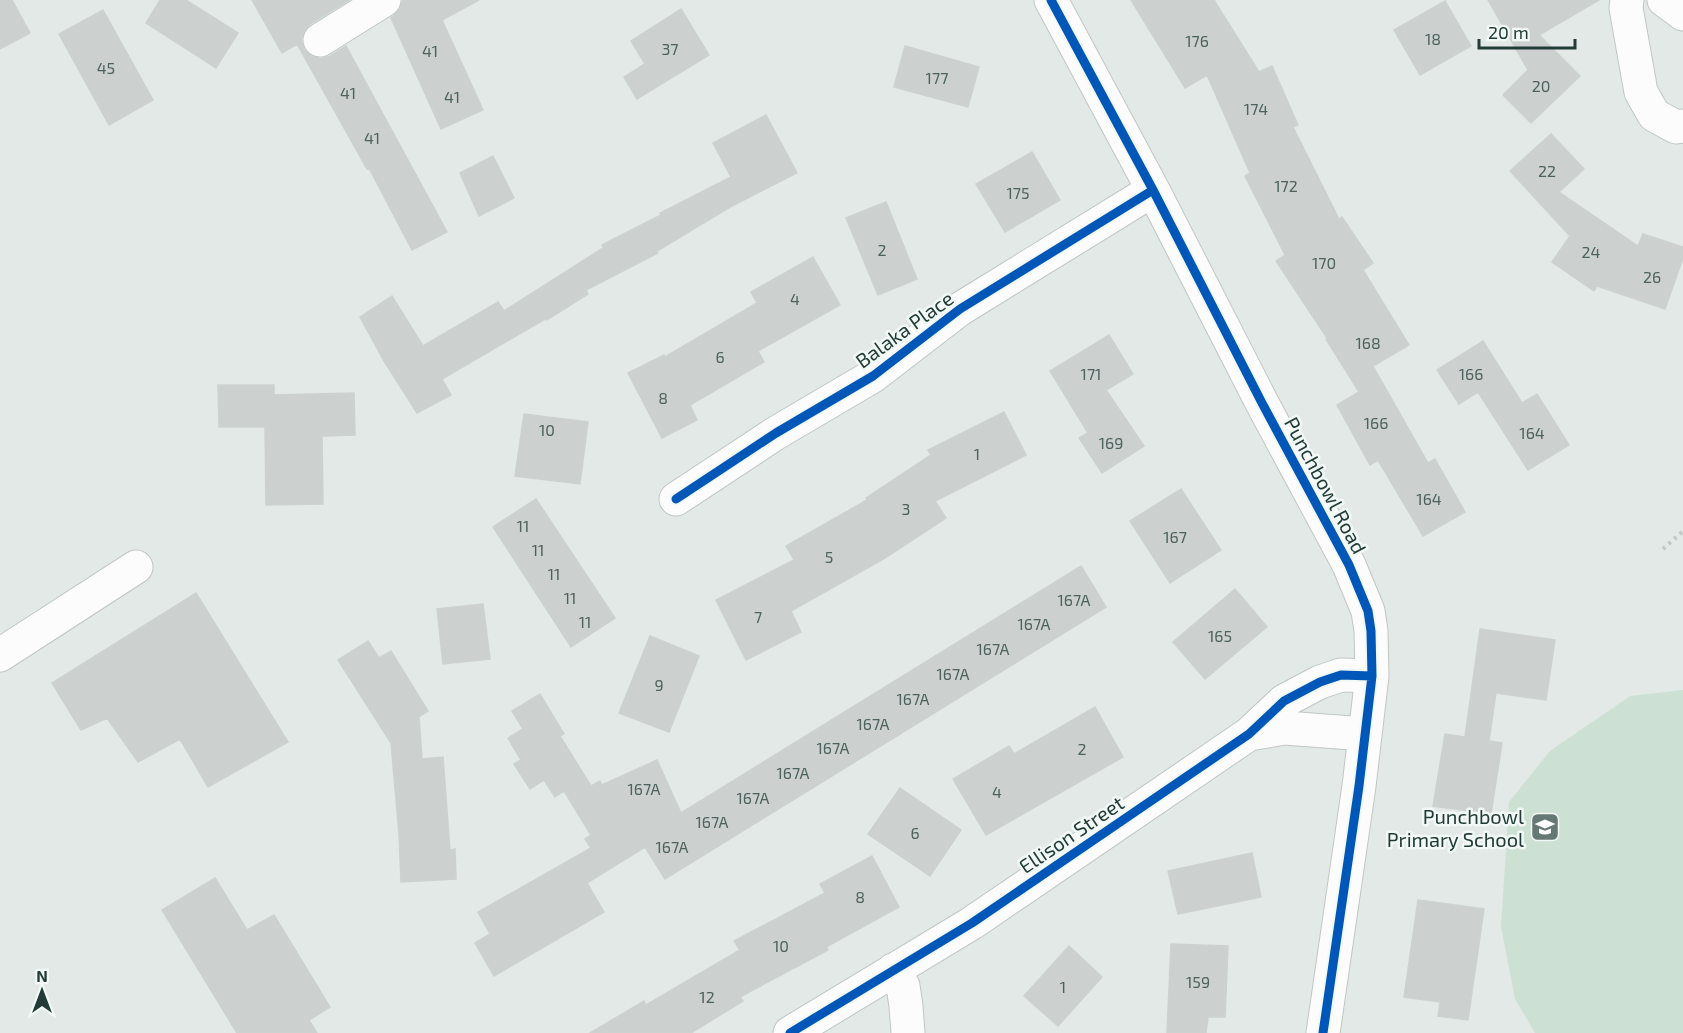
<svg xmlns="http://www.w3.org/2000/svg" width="1683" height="1033" font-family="'Exo 2',sans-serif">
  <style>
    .green { fill: #cce1d4 }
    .building { fill: #ccd1cf; stroke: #ccd2cf; stroke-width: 1.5 }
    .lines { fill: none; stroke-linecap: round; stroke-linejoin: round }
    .minor-casing { stroke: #c0c6c3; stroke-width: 35 }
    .path { stroke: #c0c9c6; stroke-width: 4; stroke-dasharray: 3 4.5; stroke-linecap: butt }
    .minor { stroke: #fbfcfb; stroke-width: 33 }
    .cycleway-casing { stroke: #f1f8f5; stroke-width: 13 }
    .cycleway { stroke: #0057b8; stroke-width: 9 }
    .labels { text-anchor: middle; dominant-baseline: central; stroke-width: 5; stroke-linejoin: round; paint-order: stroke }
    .number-label { font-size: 16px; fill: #4d615d }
    .street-label { font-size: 20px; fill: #223b36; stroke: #f1f8f5 }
    .poi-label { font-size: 20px; fill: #223b36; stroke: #f1f8f5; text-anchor: end }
  </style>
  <rect width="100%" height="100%" fill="#e3e9e6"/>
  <!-- green -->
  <path class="green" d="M1683,690V1033H1535L1515,999L1501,927L1509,802L1550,751L1630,696Z"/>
  <!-- building -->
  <path class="building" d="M0,0H12L30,33L0,49Z
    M160,0H186L238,33L216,68L146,23Z
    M252,0H349L310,24L304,31L301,40L304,49L311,56L321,59L330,56L346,46L447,232L412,250L369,168L367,169L297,44L282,53Z
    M403,0H479L442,20L483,110L441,129L391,18L400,9Z
    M1131,0H1214L1259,72L1272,66L1298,125L1293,127L1339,219L1342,217L1373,263L1363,270L1409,345L1373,366L1428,463L1435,459L1465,512L1423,536L1378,460L1370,465L1337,405L1359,392L1326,339L1327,338L1276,261L1285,255L1245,176L1250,173L1207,75L1185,88Z
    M1488,0H1599L1539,35L1580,76L1531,123L1503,95L1528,70Z
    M1445,1L1471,46L1420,75L1394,30Z
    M681,9L709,55L637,99L624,77L645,64L631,41Z
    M103,10L153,100L109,125L59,34Z
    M905,46L979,67L968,107L894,87Z
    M766,115L797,173L730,207L657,251L658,253L586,290L588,294L547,320L545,319L442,379L451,395L417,413L384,361L360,317L392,296L423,346L498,302L504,311L603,248L602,245L661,215L660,213L731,177L713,143Z
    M1551,134L1584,169L1559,192L1638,246L1643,234L1683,247V258L1665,309L1597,286L1594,291L1552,262L1570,236L1510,171Z
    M1032,152L1060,200L1005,232L976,184Z
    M493,156L514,198L479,216L460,173Z
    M886,202L917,279L878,295L846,218Z
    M813,257L840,305L758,351L764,362L690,405L697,420L662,438L628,373L664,355L665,357L757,303L751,292Z
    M1109,335L1133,374L1106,390L1144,446L1102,473L1079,438L1088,433L1050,371Z
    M1483,341L1522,403L1537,394L1569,445L1528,470L1478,392L1459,404L1437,370Z
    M218,385H274V395L354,393L355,435L322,436L323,504L266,505L265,427H219Z
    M1004,412L1026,455L935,501L946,518L885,558L791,611L801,632L746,660L716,600L794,560L786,546L867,500L866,498L931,455L928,450Z
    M524,414L588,422L580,484L515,476Z
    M1181,489L1221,550L1170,583L1130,521Z
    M536,499L615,618L571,647L493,527Z
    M1081,566L1106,607L665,879L645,847L587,883L604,912L494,976L475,943L490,934L478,912L591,848L585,839L591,835L564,791L555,797L544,780L530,789L514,764L521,760L508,738L523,729L512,711L540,694L564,734L560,736L591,786L600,781L602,785L657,760L681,813Z
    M1235,589L1267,627L1205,679L1173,642Z
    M196,593L288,742L208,787L180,739L138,762L107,718L81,730L52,683Z
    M483,604L490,659L443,664L437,609Z
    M1480,629L1555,640L1546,700L1496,693L1489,741L1502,743L1491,814L1433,806L1445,734L1465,737Z
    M650,636L699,656L669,732L619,713Z
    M368,641L379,658L391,651L428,711L419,717L422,759L443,757L450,850L455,849L456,879L401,882L399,834L391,743L338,660Z
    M1095,707L1123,757L986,835L953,779L1009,746L1014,754Z
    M900,788L961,830L930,876L868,834Z
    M1252,853L1261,897L1178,914L1168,871Z
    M872,856L899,907L826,947L828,950L740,997L743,1001L691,1033H590L644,1001L646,1005L740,950L734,941L825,893L820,884Z
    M215,878L247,930L274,915L330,1007L309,1020L317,1033H237L162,910Z
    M1418,900L1484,909L1468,1020L1438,1016L1440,1002L1404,997Z
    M1171,944L1228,946L1225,1017H1208L1206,1033H1167Z
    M1069,946L1102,977L1058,1026L1024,996Z"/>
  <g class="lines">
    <!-- minor casing -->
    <g class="minor-casing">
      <path id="minor" d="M1051,0L1153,190L1262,403L1349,565L1368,611L1371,631L1372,676L1359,786L1323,1033
        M1627,0L1626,8L1641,92L1654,115L1676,127L1683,126
        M1664,0L1683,14
        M320,40L384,0
        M676,499L776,433L873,376L960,309L1153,190
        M0,655L136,567
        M1249,734L1285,728L1365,734
        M893,970L903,986L906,1006L908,1033
        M790,1033L972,923L1249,734L1284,701L1320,682L1341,675L1372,676"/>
    </g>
    <!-- path -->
    <path class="path" d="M1663,549L1683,531"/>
    <!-- minor -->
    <use href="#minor" class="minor"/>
    <!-- cycleway casing -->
    <g class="cycleway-casing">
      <path id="cycleway" d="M1051,0L1153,190L1262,403L1349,565L1368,611L1371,631L1372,676L1359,786L1323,1033
        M676,499L776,433L873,376L960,309L1153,190
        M790,1033L972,923L1249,734L1284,701L1320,682L1341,675L1372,676"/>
    </g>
    <!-- cycleway -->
    <use href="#cycleway" class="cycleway"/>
  </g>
  <!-- icons -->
  <defs>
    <g id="school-square" transform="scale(1.5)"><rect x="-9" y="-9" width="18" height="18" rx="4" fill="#667874" stroke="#f1f8f5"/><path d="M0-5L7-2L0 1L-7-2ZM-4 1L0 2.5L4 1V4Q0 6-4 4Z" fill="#fff"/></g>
  </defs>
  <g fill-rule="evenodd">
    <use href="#school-square" x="1545" y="827"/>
  </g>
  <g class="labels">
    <!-- number labels -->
    <g class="number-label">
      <text x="1433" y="38">18</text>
      <text x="1197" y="40">176</text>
      <text x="670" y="48">37</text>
      <text x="430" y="50">41</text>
      <text x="106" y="67">45</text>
      <text x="937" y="77">177</text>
      <text x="1541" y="85">20</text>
      <text x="348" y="92">41</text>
      <text x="452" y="96">41</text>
      <text x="1256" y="108">174</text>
      <text x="372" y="137">41</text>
      <text x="1547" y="170">22</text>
      <text x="1286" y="185">172</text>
      <text x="1018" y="192">175</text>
      <text x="882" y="249">2</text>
      <text x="1591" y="251">24</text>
      <text x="1324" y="262">170</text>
      <text x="1652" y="276">26</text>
      <text x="795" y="298">4</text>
      <text x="1368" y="342">168</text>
      <text x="720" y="356">6</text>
      <text x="1091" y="373">171</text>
      <text x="1471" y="373">166</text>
      <text x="663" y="397">8</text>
      <text x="1376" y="422">166</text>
      <text x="547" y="429">10</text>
      <text x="1532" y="432">164</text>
      <text x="1111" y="442">169</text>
      <text x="977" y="453">1</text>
      <text x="1429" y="498">164</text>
      <text x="906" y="508">3</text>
      <text x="523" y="525">11</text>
      <text x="1175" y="536">167</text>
      <text x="538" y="549">11</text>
      <text x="829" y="556">5</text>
      <text x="554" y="573">11</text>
      <text x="570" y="597">11</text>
      <text x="1074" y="599">167A</text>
      <text x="758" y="616">7</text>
      <text x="585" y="621">11</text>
      <text x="1034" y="623">167A</text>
      <text x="1220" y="635">165</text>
      <text x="993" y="648">167A</text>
      <text x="953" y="673">167A</text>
      <text x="659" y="684">9</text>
      <text x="913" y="698">167A</text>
      <text x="873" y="723">167A</text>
      <text x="833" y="747">167A</text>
      <text x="1082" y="748">2</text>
      <text x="793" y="772">167A</text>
      <text x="644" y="788">167A</text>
      <text x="997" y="791">4</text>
      <text x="753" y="797">167A</text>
      <text x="712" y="821">167A</text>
      <text x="915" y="832">6</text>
      <text x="672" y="846">167A</text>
      <text x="860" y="896">8</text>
      <text x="781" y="945">10</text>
      <text x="1198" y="981">159</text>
      <text x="1063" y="986">1</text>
      <text x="707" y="996">12</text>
    </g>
    <!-- street labels -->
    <g class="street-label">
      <text transform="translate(904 329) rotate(-36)">Balaka Place</text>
      <text transform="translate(1326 485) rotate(62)">Punchbowl Road</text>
      <text transform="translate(1071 834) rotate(-34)">Ellison Street</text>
    </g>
    <!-- poi labels -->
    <g class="poi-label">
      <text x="1524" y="816">Punchbowl<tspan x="1524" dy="23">Primary School</tspan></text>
    </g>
  </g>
  <!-- north arrow -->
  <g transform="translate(42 991)" stroke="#f1f8f5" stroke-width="4.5" paint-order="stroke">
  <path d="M0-4.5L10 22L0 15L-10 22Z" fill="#223b36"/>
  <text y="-9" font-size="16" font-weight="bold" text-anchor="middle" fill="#223b36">N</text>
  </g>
  <!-- scale -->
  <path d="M1479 39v9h96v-9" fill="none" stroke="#223b36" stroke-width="3"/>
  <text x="1488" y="39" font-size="18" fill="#223b36" stroke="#f1f8f5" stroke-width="4.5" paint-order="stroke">20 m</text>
</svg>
